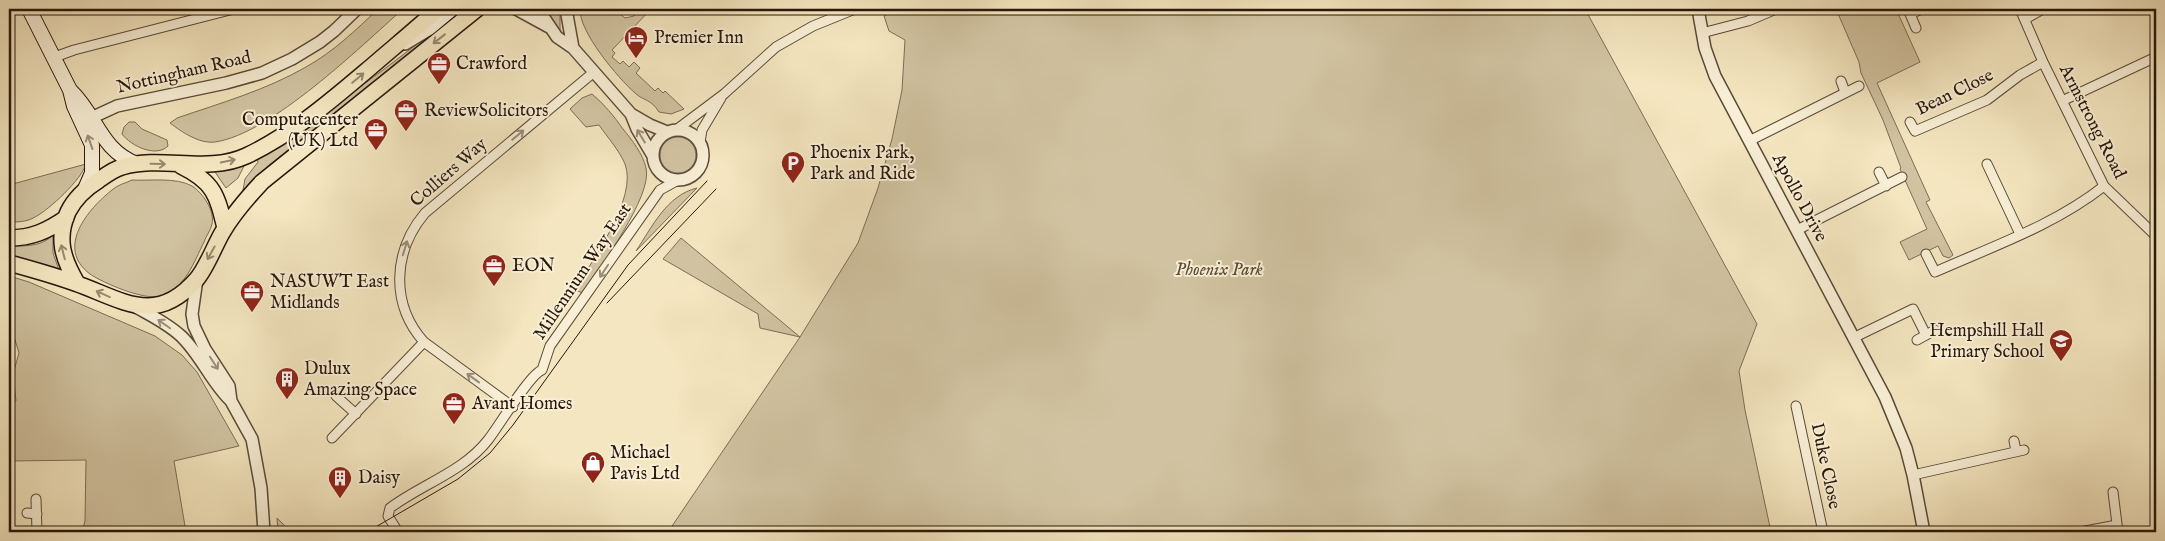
<svg xmlns="http://www.w3.org/2000/svg" width="2165" height="541" font-family="'IM FELL English',serif">
  <style>
    .green { fill: #d1c3a1; stroke: #7c6d56 }
    .lines { fill: none; stroke-linecap: round; stroke-linejoin: round }
    .minor-casing { stroke: #5a4b38; stroke-width: 11 }
    .tertiary-casing { stroke: #5a4b38; stroke-width: 14 }
    .secondary-casing { stroke: #27170a; stroke-width: 16 }
    .trunk-casing { stroke: #27170a; stroke-width: 18 }
    .minor { stroke: #f8efd6; stroke-width: 9 }
    .tertiary { stroke: #f8efd6; stroke-width: 11 }
    .secondary { stroke: #f8efd6; stroke-width: 14 }
    .trunk { stroke: #f4e6c0; stroke-width: 15 }
    .tram { stroke: #27170a; stroke-width: 1 }
    .oneway { stroke: #98896e }
    .oneway2 { stroke: #9a8e7a }
    .labels { text-anchor: middle; dominant-baseline: central; stroke-width: 4; stroke-linejoin: round; paint-order: stroke }
    .poi-label { font-size: 18px; fill: #27170a; stroke: #f8efd6; text-anchor: start }
    .street-label { font-size: 18px; fill: #27170a; stroke: #f8efd6 }
    .park-label { font-size: 18px; font-style: italic; fill: #5a4b37; stroke: #f8efd6 }
  </style>
  <rect width="100%" height="100%" fill="#f4e6c0"/>
  <filter id="stains"><feTurbulence type="fractalNoise" baseFrequency=".004" numOctaves="4"/><feColorMatrix values="0 0 0 0 .2 0 0 0 0 .09 0 0 0 0 .02 0 0 0 .5 -.17"/></filter>
  <radialGradient id="worn" r=".72"><stop offset=".6" stop-color="#630" stop-opacity="0"/><stop offset="1" stop-color="#630" stop-opacity=".3"/></radialGradient>
  <!-- green -->
  <path class="green" d="M378,9H403C360,47 271,134 215,142C199,144 182,132 170,123L177,118C221,103 266,90 306,67C333,52 356,30 378,9Z
    M546,9H560V31Z
    M580,9H621L620,14L625,18L634,16L638,9H651L612,50L615,53L612,57L620,64L623,61L629,67L634,62L640,68L636,73L655,91L658,88L663,93L665,91L684,109L671,114L659,112C650,98 645,102 635,93C618,78 579,32 580,9Z
    M896,9H1585L1757,324L1739,371L1745,410L1771,532H668L800,337L760,328L758,314L663,259L681,238L800,337L858,243L878,188L892,139L902,90L905,40L889,31L884,16Z
    M1836,9H1896L1920,62L1877,83L1930,200L1926,202L1953,255L1949,258L1943,256L1938,246L1909,260L1900,242L1927,229L1900,169L1901,168L1883,120L1861,73L1859,62Z
    M437,28L439,30L268,166L243,190L245,179L258,162L257,157C319,117 379,75 437,28Z
    M592,94C604,104 614,116 623,129C632,140 643,154 646,168C653,196 599,268 583,293L575,290C592,260 638,198 625,164C619,150 608,138 599,125L586,127L570,109L582,98Z
    M129,122H135L142,129L167,140L168,146C156,158 131,146 122,134L124,127Z
    M660 155a18 18 0 1 1 36 0a18 18 0 1 1-36 0Z
    M86,164C82,179 49,210 35,217C27,222 18,222 9,222V185Z
    M245,164L238,178L226,188L215,172L217,169H232Z
    M132,180C150,181 176,177 192,186C203,193 215,211 212,224C211,230 206,236 204,242C194,262 185,289 161,296C145,301 103,283 90,274C55,248 88,209 112,190C117,185 126,183 132,180Z
    M697,188L636,251C652,227 667,195 697,188Z
    M53,235V253L60,273L9,256V246C25,246 41,247 53,235Z
    M9,276L29,282L155,336L182,355L197,372L239,446L174,461L186,532H82L85,521L86,460L9,461V402L16,401L13,374L19,353L9,320Z
    M277,518L291,532H278Z"/>
  <g class="lines">
    <!-- minor casing -->
    <g class="minor-casing">
      <path id="minor" d="M2020,9L2043,62L2104,186L2156,236
        M2025,19L2043,9
        M1916,28L1910,14L1922,9
        M1702,33L1748,21L1776,9
        M52,58L74,50L234,9
        M1841,81L1845,92
        M2062,101L2156,57
        M1910,122L1915,131L1987,100L2020,75L2043,62
        M676,130L724,94L776,47L813,26L855,9
        M1749,141L1859,86
        M700,142L702,130L721,98
        M1987,164L2020,234
        M1879,172L1886,186
        M1797,230L1902,177
        M1926,254L1935,272C1991,247 2055,225 2104,186
        M1853,338L1913,309L1926,335
        M1917,340L1935,330
        M336,396L356,414
        M1796,406L1823,532
        M513,407L424,342C390,304 393,251 425,213L594,72
        M332,438L424,342
        M2014,441L2016,451
        M1913,475L2024,450
        M2113,492L2118,532
        M36,499L37,532
        M27,513L37,514
        M398,532L388,516L390,508C422,484 463,472 488,440C499,426 530,374 542,370L550,346L660,190L678,180
        M2080,532L2117,525"/>
    </g>
    <!-- tertiary casing -->
    <g class="tertiary-casing">
      <path id="tertiary" d="M516,9L549,27
        M538,9L557,37L573,48L631,114L637,129L653,156
        M566,9L573,48
        M1698,9L1705,48L1715,76L1885,397L1906,448L1913,475L1924,532
        M405,44L430,29L454,9
        M631,114L650,125L667,132
        M91,118L117,106L226,83L262,73L292,59L320,42L334,31L357,9
        M653 155a25 25 0 1 1 50 0a25 25 0 1 1-50 0Z
        M197,279L192,314L194,326L205,349L229,386L231,401L252,439L261,488L264,532
        M134,306C150,315 167,323 181,336C201,355 211,382 231,401"/>
    </g>
    <!-- secondary casing -->
    <g class="secondary-casing">
      <path id="secondary" d="M29,9L70,90L74,106L92,145V173L85,189
        M71,91C97,116 100,150 137,164"/>
    </g>
    <!-- trunk casing -->
    <g class="trunk-casing">
      <path id="trunk" d="M181,166C214,182 217,195 225,228
        M9,238C32,238 47,231 66,218
        M9,263C31,269 53,275 75,283C121,299 155,327 196,280C206,269 214,247 222,233C233,214 247,198 262,182L477,9
        M77,283C63,259 56,239 68,212C75,198 86,188 99,180C106,175 114,169 122,167C162,155 207,174 246,156C293,134 333,99 372,66C394,47 417,28 438,9"/>
    </g>
    <!-- minor -->
    <use href="#minor" class="minor"/>
    <!-- tertiary -->
    <use href="#tertiary" class="tertiary"/>
    <!-- secondary -->
    <use href="#secondary" class="secondary"/>
    <!-- trunk -->
    <use href="#trunk" class="trunk"/>
    <!-- tram -->
    <path class="tram" d="M607,303L716,189
      M367,532L458,479L490,453L513,425L628,265L707,181"/>
  </g>
  <!-- one-way arrows -->
  <defs><path id="oneway-shaft" d="M-6 0H5M1.5-3L5.5 0L1.5 3" fill="none" stroke-width="1.6" stroke-linecap="round" stroke-linejoin="round" transform="scale(1.25)"/></defs>
  <g class="oneway">
    <use href="#oneway-shaft" transform="translate(439 39) rotate(142)"/>
    <use href="#oneway-shaft" transform="translate(358 78) rotate(-40)"/>
    <use href="#oneway-shaft" transform="translate(228 161) rotate(-12)"/>
    <use href="#oneway-shaft" transform="translate(158 164) rotate(1)"/>
    <use href="#oneway-shaft" transform="translate(63 252) rotate(-104)"/>
    <use href="#oneway-shaft" transform="translate(211 253) rotate(119)"/>
    <use href="#oneway-shaft" transform="translate(103 294) rotate(-156)"/>
  </g>
  <g class="oneway2">
    <use href="#oneway-shaft" transform="translate(518 135) rotate(-40)"/>
    <use href="#oneway-shaft" transform="translate(641 136) rotate(-121)"/>
    <use href="#oneway-shaft" transform="translate(90 142) rotate(-109)"/>
    <use href="#oneway-shaft" transform="translate(405 248) rotate(-73)"/>
    <use href="#oneway-shaft" transform="translate(604 271) rotate(124)"/>
    <use href="#oneway-shaft" transform="translate(164 324) rotate(-145)"/>
    <use href="#oneway-shaft" transform="translate(214 363) rotate(57)"/>
    <use href="#oneway-shaft" transform="translate(473 378) rotate(-144)"/>
  </g>
  <!-- icons -->
  <defs>
    <g id="hotel-pin" transform="scale(1.25)"><path d="M0 17L-7.5 6A9.5 9.5 0 1 1 7.5 6Z" fill="#8f2418" stroke="#f8efd6"/><path d="M-6-4.5h1.5V1H6V5H4.5V3h-9V5H-6ZM-4 0a1.8 1.8 0 1 1 3.6 0ZM.5 0V-2.5h3Q6-2.5 6 0Z" fill="#fff"/></g>
    <g id="office-pin" transform="scale(1.25)"><path d="M0 17L-7.5 6A9.5 9.5 0 1 1 7.5 6Z" fill="#8f2418" stroke="#f8efd6"/><path d="M-6-3h4V-5.5h4V-3h4V5H-6ZM-1-4.5V-3h2v-1.5ZM-6 0V1H6V0Z" fill="#fff"/></g>
    <g id="parking-pin" transform="scale(1.25)"><path d="M0 17L-7.5 6A9.5 9.5 0 1 1 7.5 6Z" fill="#8f2418" stroke="#f8efd6"/><path d="M-3.5-5.5H1a3.5 3.5 0 0 1 0 7H-1V5.5H-3.5ZM-1-3.4V-.6H.8a1.4 1.4 0 0 0 0-2.8Z" fill="#fff"/></g>
    <g id="school-pin" transform="scale(1.25)"><path d="M0 17L-7.5 6A9.5 9.5 0 1 1 7.5 6Z" fill="#8f2418" stroke="#f8efd6"/><path d="M0-5L7-2L0 1L-7-2ZM-4 1L0 2.5L4 1V4Q0 6-4 4Z" fill="#fff"/></g>
    <g id="building-pin" transform="scale(1.25)"><path d="M0 17L-7.5 6A9.5 9.5 0 1 1 7.5 6Z" fill="#8f2418" stroke="#f8efd6"/><path d="M-4-6H4V6H1V3H-1V6H-4ZM-2.5-4.3h1.7v1.8h-1.7ZM.8-4.3h1.7v1.8H.8ZM-2.5-1h1.7V.8h-1.7ZM.8-1h1.7V.8H.8Z" fill="#fff"/></g>
    <g id="shop-pin" transform="scale(1.25)"><path d="M0 17L-7.5 6A9.5 9.5 0 1 1 7.5 6Z" fill="#8f2418" stroke="#f8efd6"/><path d="M-5-2.5h2.3a2.7 3.5 0 0 1 5.4 0H5L5.5 6h-11ZM-1.5-2.5h3a1.5 2.3 0 0 0-3 0Z" fill="#fff"/></g>
  </defs>
  <g fill-rule="evenodd">
    <use href="#hotel-pin" x="636" y="38"/>
    <use href="#office-pin" x="439" y="64"/>
    <use href="#office-pin" x="406" y="111"/>
    <use href="#office-pin" x="376" y="130"/>
    <use href="#parking-pin" x="793" y="163"/>
    <use href="#office-pin" x="494" y="266"/>
    <use href="#office-pin" x="252" y="292"/>
    <use href="#school-pin" x="2061" y="341"/>
    <use href="#building-pin" x="287" y="379"/>
    <use href="#office-pin" x="454" y="404"/>
    <use href="#shop-pin" x="593" y="463"/>
    <use href="#building-pin" x="340" y="478"/>
  </g>
  <g class="labels">
    <!-- poi labels -->
    <g class="poi-label">
      <text x="654" y="38">Premier Inn</text>
      <text x="456" y="64">Crawford</text>
      <text x="424" y="111">ReviewSolicitors</text>
      <text x="358" y="120" text-anchor="end">Computacenter<tspan x="358" dy="21">(UK) Ltd</tspan></text>
      <text x="810" y="153">Phoenix Park,<tspan x="810" dy="21">Park and Ride</tspan></text>
      <text x="512" y="266">EON</text>
      <text x="270" y="282">NASUWT East<tspan x="270" dy="21">Midlands</tspan></text>
      <text x="2044" y="331" text-anchor="end">Hempshill Hall<tspan x="2044" dy="21">Primary School</tspan></text>
      <text x="304" y="369">Dulux<tspan x="304" dy="21">Amazing Space</tspan></text>
      <text x="472" y="404">Avant Homes</text>
      <text x="610" y="453">Michael<tspan x="610" dy="21">Pavis Ltd</tspan></text>
      <text x="358" y="478">Daisy</text>
    </g>
    <!-- street labels -->
    <g class="street-label">
      <text transform="translate(184 73) rotate(-13)">Nottingham Road</text>
      <text transform="translate(1955 93) rotate(-26)">Bean Close</text>
      <text transform="translate(2092 122) rotate(63)">Armstrong Road</text>
      <text transform="translate(449 173) rotate(-41)">Colliers Way</text>
      <text transform="translate(1799 198) rotate(62)">Apollo Drive</text>
      <text transform="translate(583 272) rotate(-56)">Millennium Way East</text>
      <text transform="translate(1825 466) rotate(78)">Duke Close</text>
    </g>
    <!-- park labels -->
    <g class="park-label">
      <text x="1219" y="270">Phoenix Park</text>
    </g>
  </g>
  <!-- margin -->
  <rect width="2165" height="541" fill="none" stroke="#f4e6c0" stroke-width="30"/>
  <rect x="10" y="10" width="2145" height="521" fill="none" stroke="#27170a" stroke-width="2.5"/>
  <rect x="15" y="15" width="2135" height="511" fill="none" stroke="#27170a"/>
  <rect width="100%" height="100%" filter="url(#stains)"/>
  <rect width="100%" height="100%" fill="url(#worn)"/>
</svg>
